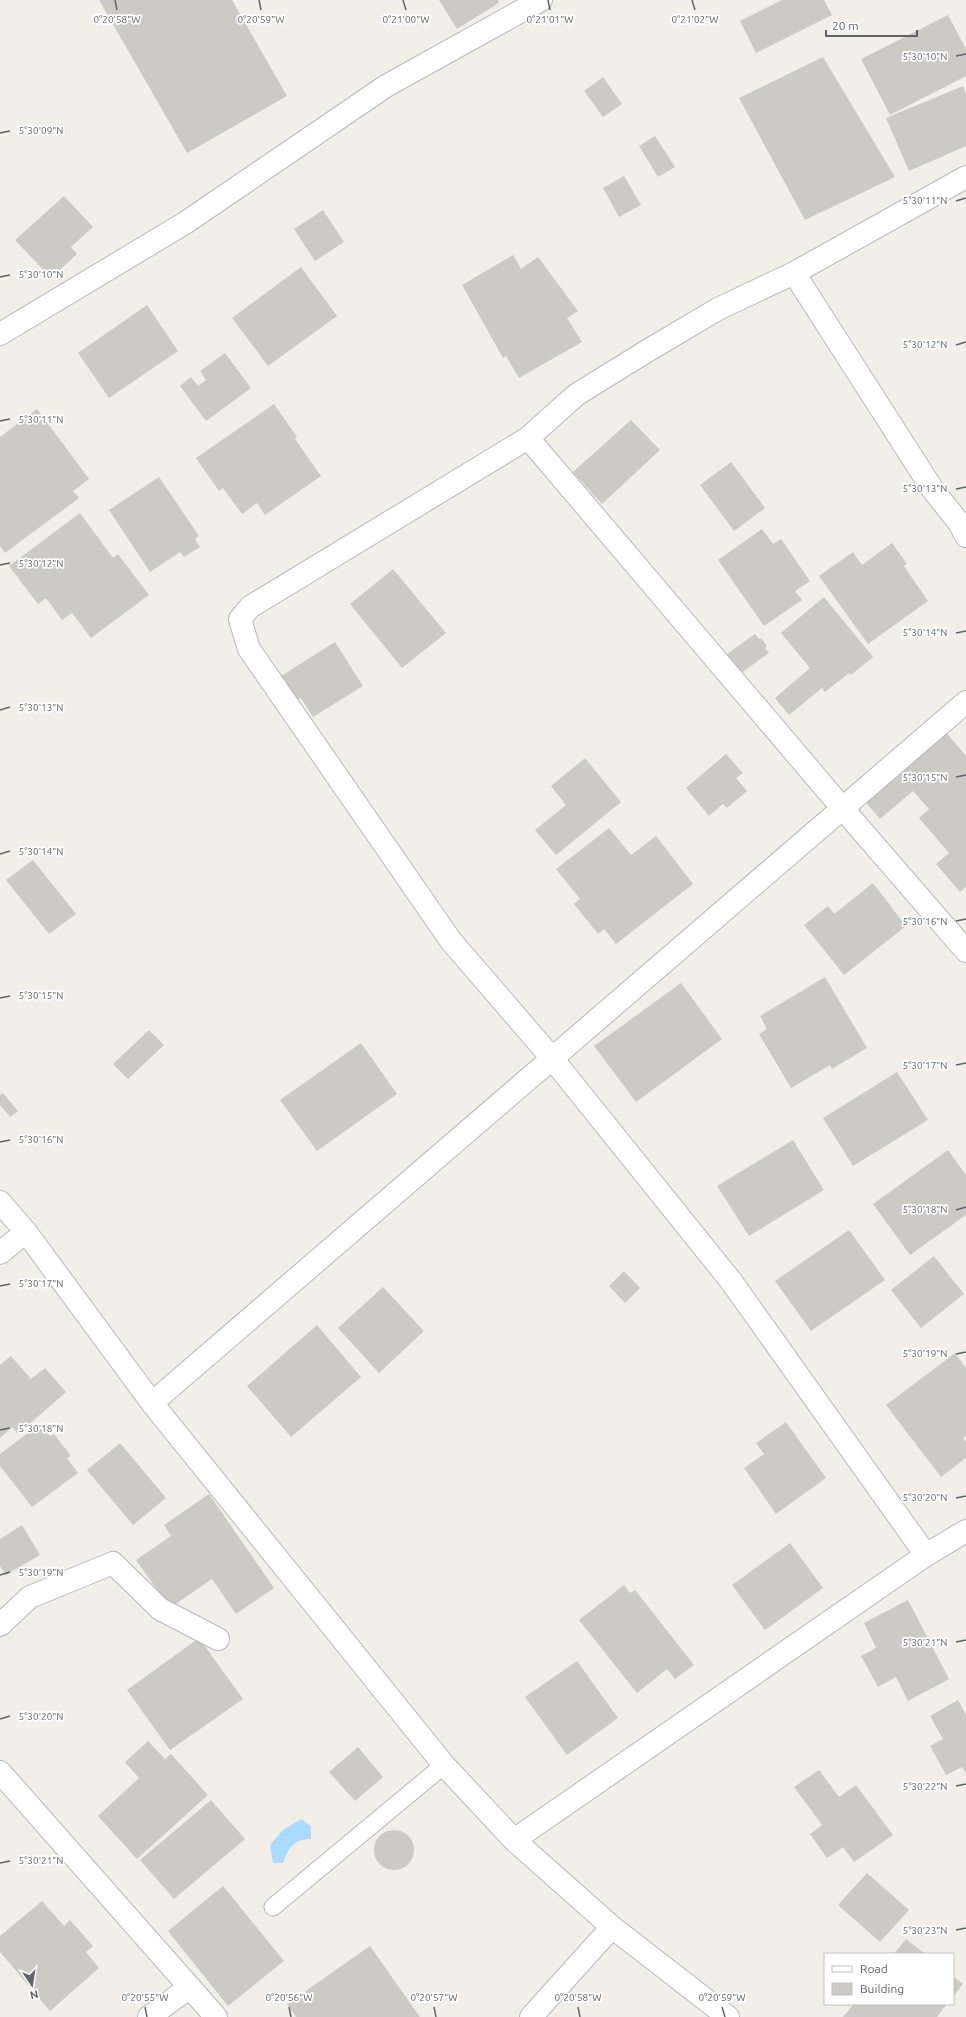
<svg xmlns="http://www.w3.org/2000/svg" width="966" height="2017" font-family="Ubuntu,sans-serif">
  <style>
    .water { fill: #aadaff }
    .building { fill: #cccac5 }
    .lines { fill: none; stroke-linecap: round; stroke-linejoin: round }
    .lane-casing { stroke: #b5b8bc; stroke-width: 19 }
    .street-casing { stroke: #b5b8bc; stroke-width: 24 }
    .lane { stroke: #fff; stroke-width: 17 }
    .street { stroke: #fff; stroke-width: 22 }
    .ticks { fill: none; stroke: #5f6368; stroke-width: 1.5 }
    .ticks-label { font-size: 10px; text-anchor: middle; fill: #5f6368; stroke: #fff; stroke-width: 3.5; stroke-linejoin: round; paint-order: stroke }
  </style>
  <rect width="100%" height="100%" fill="#f1efe8"/>
  <!-- water -->
  <path class="water" d="M301,1819L311,1826V1839C293,1839 289,1848 283,1863H273L270,1845L283,1830Z"/>
  <!-- building -->
  <path class="building" d="M99,0H232L287,96L187,153Z
    M439,0H498L499,3L457,29Z
    M782,0H824L832,15L756,53L740,21Z
    M948,15L966,49V76L890,115L861,59Z
    M823,57L895,177L805,220L739,98Z
    M603,77L622,104L603,117L584,91Z
    M963,86L966,94V146L909,171L886,118Z
    M655,136L675,167L658,177L639,146Z
    M624,176L641,205L619,217L603,188Z
    M64,196L93,227L71,247L77,254L51,278L15,240Z
    M323,210L344,242L315,261L294,229Z
    M513,255L521,269L538,257L578,311L567,318L582,342L519,378L506,356L503,358L462,285Z
    M301,267L337,316L268,366L232,318Z
    M147,305L178,351L109,398L78,353Z
    M225,353L251,388L206,421L180,386L191,377L198,386L206,380L200,371Z
    M274,404L297,437L295,439L321,476L265,515L257,503L242,514L223,488L219,491L196,458Z
    M37,409L89,479L73,491L79,498L5,553L0,546V437Z
    M631,420L660,450L602,504L573,472Z
    M731,462L765,508L734,531L700,485Z
    M159,477L199,536L195,539L200,547L184,557L180,552L150,572L109,510Z
    M80,513L113,558L118,554L149,595L91,638L72,613L62,620L46,598L38,604L9,566Z
    M762,529L773,544L781,539L810,581L795,591L802,600L764,626L718,560Z
    M892,543L907,564L904,566L928,601L868,644L819,576L853,552L862,565Z
    M393,569L446,633L402,668L350,604Z
    M824,597L873,657L851,675L849,673L825,692L822,688L789,715L775,698L810,668L781,633Z
    M755,634L759,639L761,638L767,646L765,648L769,653L740,674L727,654Z
    M335,642L363,686L313,717L301,698L296,701L281,676Z
    M943,729L966,756V887L960,892L936,864L949,853L919,818L929,809L913,791L880,819L862,798Z
    M726,754L743,773L736,778L747,791L727,808L723,804L709,816L686,788Z
    M585,758L621,802L556,855L535,830L566,805L551,786Z
    M609,828L631,855L656,836L693,884L616,944L604,929L598,934L574,904L580,899L556,869Z
    M33,860L76,914L49,934L6,880Z
    M873,883L906,926L844,975L804,925L828,906L834,914Z
    M825,977L867,1048L832,1069L830,1065L791,1088L759,1034L767,1029L760,1016Z
    M681,983L722,1039L636,1102L594,1046Z
    M149,1030L164,1045L128,1079L113,1064Z
    M361,1043L397,1094L317,1151L280,1100Z
    M897,1072L928,1120L853,1166L823,1118Z
    M3,1093L18,1111L10,1117L0,1105V1095Z
    M793,1140L824,1190L749,1236L717,1186Z
    M948,1150L966,1175V1215L910,1255L873,1204Z
    M849,1230L885,1280L811,1331L775,1281Z
    M934,1256L964,1294L921,1328L891,1290Z
    M624,1271L640,1288L625,1303L609,1286Z
    M383,1287L424,1331L379,1373L338,1328Z
    M317,1325L361,1377L291,1437L247,1386Z
    M955,1353L966,1368V1436L963,1438L966,1442V1458L941,1477L886,1405Z
    M11,1356L31,1379L45,1368L66,1392L18,1434L12,1427L0,1438V1365Z
    M786,1422L826,1478L776,1514L744,1468L764,1454L756,1443Z
    M40,1424L50,1436L54,1434L71,1456L67,1458L78,1473L32,1507L0,1466V1454Z
    M120,1443L166,1498L133,1525L87,1470Z
    M209,1494L274,1588L236,1614L212,1579L170,1608L136,1560L171,1536L164,1525Z
    M22,1525L40,1555L6,1575L0,1566V1539Z
    M790,1543L823,1588L765,1630L732,1585Z
    M624,1585L630,1593L635,1590L694,1665L675,1679L667,1669L637,1693L579,1620Z
    M908,1600L949,1679L908,1701L896,1677L878,1687L861,1656L876,1648L864,1623Z
    M199,1638L243,1699L170,1750L127,1690Z
    M577,1661L618,1718L567,1755L525,1697Z
    M958,1700L966,1715V1774L962,1767L946,1775L930,1746L943,1739L930,1716Z
    M148,1741L165,1759L171,1754L208,1795L137,1859L98,1816L139,1778L125,1762Z
    M358,1747L383,1777L355,1801L329,1772Z
    M819,1770L839,1797L856,1785L893,1835L854,1862L843,1847L827,1858L810,1834L822,1825L794,1787Z
    M211,1800L245,1839L174,1899L140,1860Z
    M374 1850a20 20 0 1 1 40 0a20 20 0 1 1-40 0Z
    M867,1873L909,1910L880,1942L838,1905Z
    M223,1886L284,1961L228,2006L168,1931Z
    M42,1901L64,1926L70,1920L93,1946L86,1952L99,1968L50,2011L0,1952V1936Z
    M906,1939L925,1954H894Z
    M370,1946L420,2017H296L287,2004Z
    M953,1976L963,1984L953,1997Z
    M854,2004H947L937,2017H843Z"/>
  <g class="lines">
    <!-- lane casing -->
    <g class="lane-casing">
      <path id="lane" d="M273,1907L444,1765"/>
    </g>
    <!-- street casing -->
    <g class="street-casing">
      <path id="street" d="M794,273L933,490L960,524L966,536
        M0,334L185,223L386,86L541,0
        M528,438L843,809L966,951
        M0,1202L26,1232L152,1403L444,1765L514,1840L612,1927L728,2017
        M0,1253L26,1232
        M152,1403L966,702
        M926,1555L731,1281L551,1057L451,941L249,649L240,619L250,607L528,438L576,395L647,351L718,309L794,273L966,177
        M0,1625L30,1597L113,1563L160,1609L218,1639
        M0,1772L216,2017
        M514,1840L926,1555L966,1531
        M149,2017L190,1987
        M531,2017L612,1927"/>
    </g>
    <!-- lane -->
    <use href="#lane" class="lane"/>
    <!-- street -->
    <use href="#street" class="street"/>
  </g>
  <!-- ticks -->
  <path class="ticks" d="M115,0L117,10M259,0L261,10M403,0L406,10M548,0L550,10M692,0L695,10M956,56L966,54M0,133L10,131M956,201L966,198M0,277L10,275M956,345L966,342M0,421L10,419M956,489L966,487M0,565L10,563M956,633L966,631M0,710L10,707M956,777L966,775M0,854L10,851M956,921L966,919M0,998L10,996M956,1065L966,1063M0,1142L10,1140M956,1210L966,1207M0,1286L10,1284M956,1354L966,1352M0,1430L10,1428M956,1498L966,1496M0,1575L10,1572M956,1642L966,1640M0,1719L10,1716M956,1786L966,1784M0,1863L10,1861M956,1930L966,1928M145,2007L147,2017M289,2007L291,2017M434,2007L436,2017M578,2007L580,2017M722,2007L725,2017"/>
  <g class="ticks-label">
    <text x="117" y="23">0°20'58"W</text>
    <text x="261" y="23">0°20'59"W</text>
    <text x="406" y="23">0°21'00"W</text>
    <text x="550" y="23">0°21'01"W</text>
    <text x="695" y="23">0°21'02"W</text>
    <text x="925" y="60">5°30'10"N</text>
    <text x="41" y="134">5°30'09"N</text>
    <text x="925" y="204">5°30'11"N</text>
    <text x="41" y="278">5°30'10"N</text>
    <text x="925" y="348">5°30'12"N</text>
    <text x="41" y="423">5°30'11"N</text>
    <text x="925" y="492">5°30'13"N</text>
    <text x="41" y="567">5°30'12"N</text>
    <text x="925" y="636">5°30'14"N</text>
    <text x="41" y="711">5°30'13"N</text>
    <text x="925" y="781">5°30'15"N</text>
    <text x="41" y="855">5°30'14"N</text>
    <text x="925" y="925">5°30'16"N</text>
    <text x="41" y="999">5°30'15"N</text>
    <text x="925" y="1069">5°30'17"N</text>
    <text x="41" y="1143">5°30'16"N</text>
    <text x="925" y="1213">5°30'18"N</text>
    <text x="41" y="1287">5°30'17"N</text>
    <text x="925" y="1357">5°30'19"N</text>
    <text x="41" y="1432">5°30'18"N</text>
    <text x="925" y="1501">5°30'20"N</text>
    <text x="41" y="1576">5°30'19"N</text>
    <text x="925" y="1646">5°30'21"N</text>
    <text x="41" y="1720">5°30'20"N</text>
    <text x="925" y="1790">5°30'22"N</text>
    <text x="41" y="1864">5°30'21"N</text>
    <text x="925" y="1934">5°30'23"N</text>
    <text x="145" y="2001">0°20'55"W</text>
    <text x="289" y="2001">0°20'56"W</text>
    <text x="434" y="2001">0°20'57"W</text>
    <text x="578" y="2001">0°20'58"W</text>
    <text x="722" y="2001">0°20'59"W</text>
  </g>
  <!-- legend -->
  <rect x="824" y="1953" width="130" height="52" fill="#ffffff" stroke="#bfc1c3"/>
  <rect x="832" y="1966" width="20" height="6" fill="#ffffff" stroke="#bfc1c3"/>
  <text x="860" y="1973" font-size="12" fill="#5f6368">Road</text>
  <rect x="832" y="1983" width="20" height="12" fill="#cccac5" stroke="#bfc1c3"/>
  <text x="860" y="1993" font-size="12" fill="#5f6368">Building</text>
  <!-- north arrow -->
  <g transform="translate(32 1985) rotate(167)" stroke="#ffffff" stroke-width="3" paint-order="stroke">
  <path d="M0-3L7 15L0 10L-7 15Z" fill="#5f6368"/>
  <text y="-6" font-size="11" font-weight="bold" text-anchor="middle" fill="#5f6368">N</text>
  </g>
  <!-- scale -->
  <path d="M826 30v6h91v-6" fill="none" stroke="#5f6368" stroke-width="2"/>
  <text x="832" y="30" font-size="12" fill="#5f6368" stroke="#ffffff" stroke-width="3" paint-order="stroke">20 m</text>
</svg>
